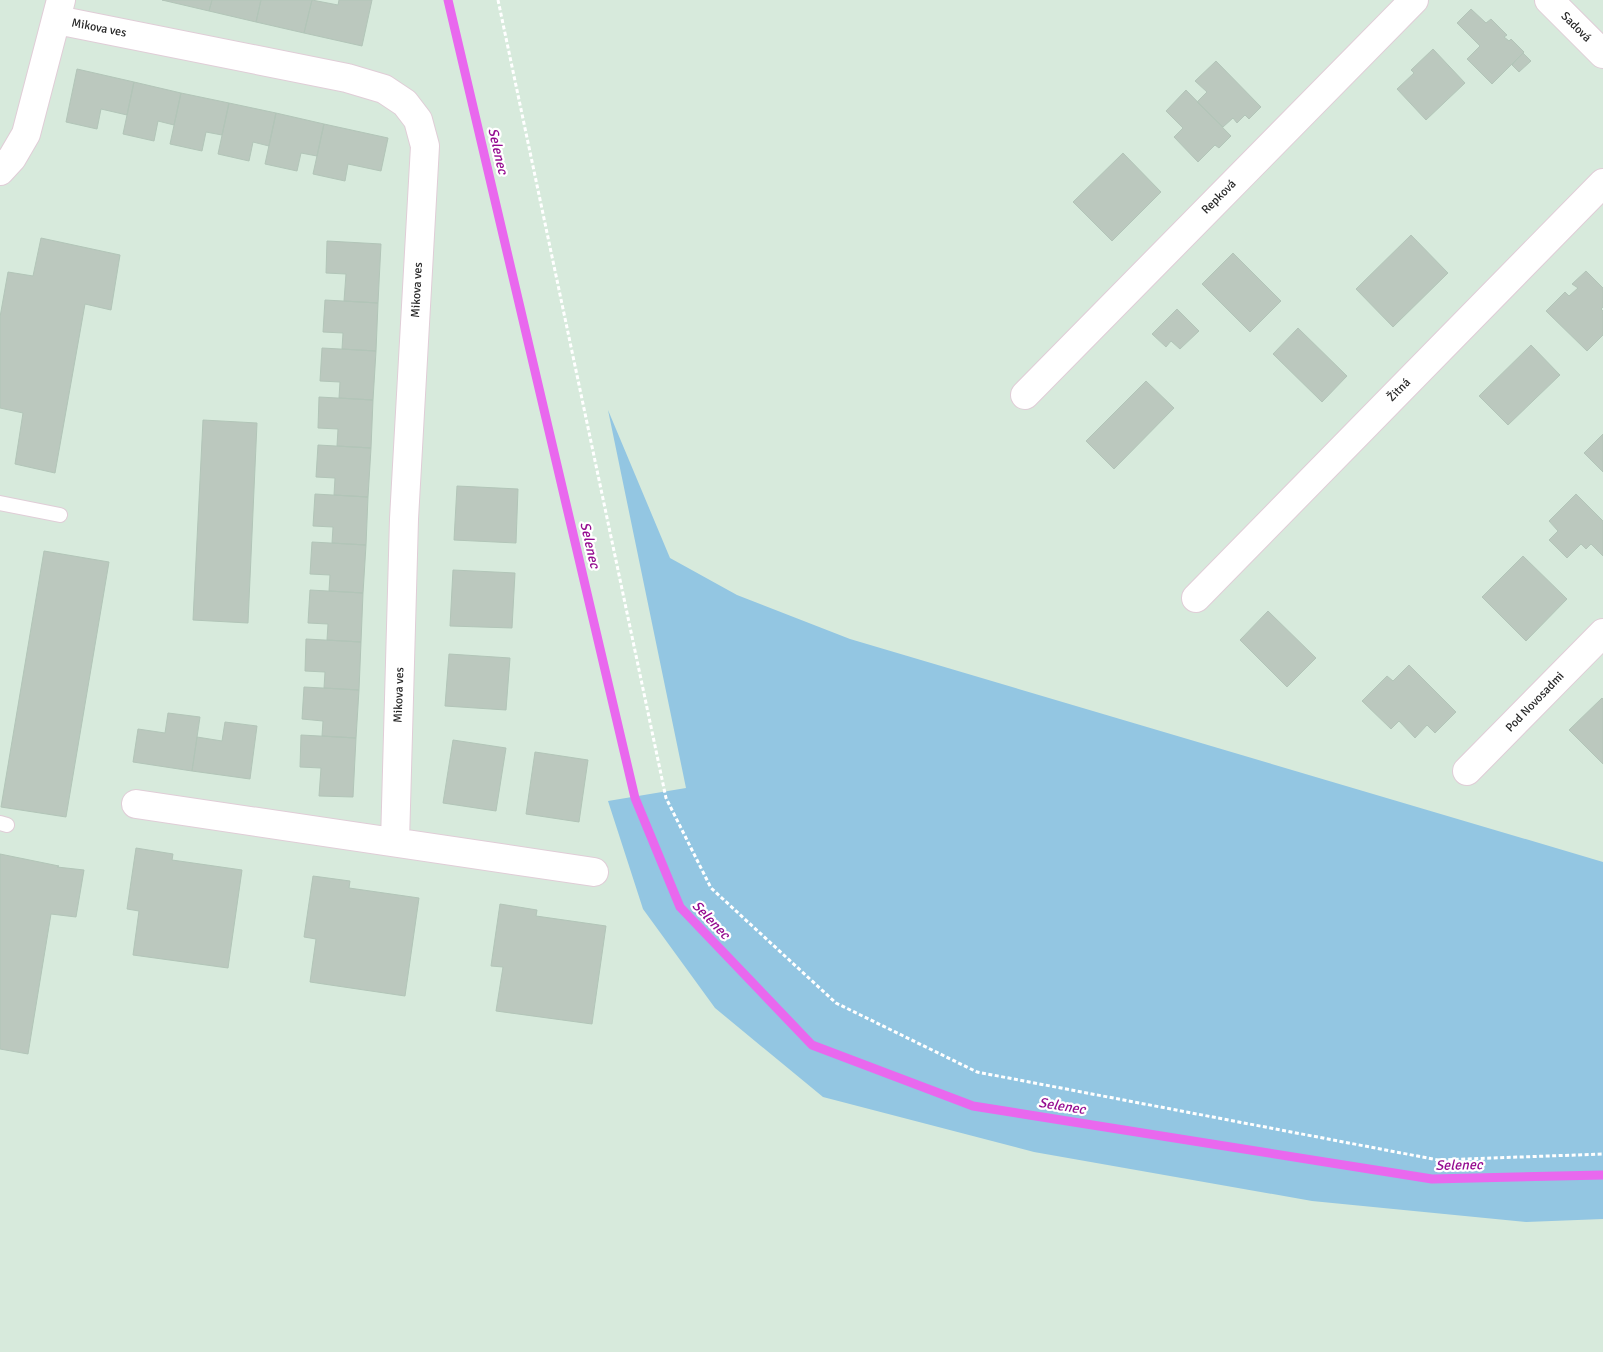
<svg xmlns="http://www.w3.org/2000/svg" width="1603" height="1352" font-family="Signika,sans-serif">
  <style>
    .green { fill: #93c6e2 }
    .lines { fill: none; stroke-linecap: round; stroke-linejoin: round }
    .stream { stroke: #e968ee; stroke-width: 9 }
    .building { fill: #bbc8be; stroke: #b2c5b8 }
    .service-casing { stroke: #e0cdd7; stroke-width: 16 }
    .minor-casing { stroke: #e0cdd7; stroke-width: 30 }
    .path { stroke: #fff; stroke-width: 3; stroke-dasharray: 4 2.5; stroke-linecap: butt }
    .service { stroke: #fff; stroke-width: 14 }
    .minor { stroke: #fff; stroke-width: 28 }
    .labels { text-anchor: middle; dominant-baseline: central; stroke-width: 4.5; stroke-linejoin: round; paint-order: stroke }
    .street-label { font-size: 12px; fill: #272727; stroke: #fff }
    .water-label { font-size: 14px; font-style: italic; fill: #950c90; stroke: #fff }
  </style>
  <rect width="100%" height="100%" fill="#d7eadc"/>
  <!-- green -->
  <path class="green" d="M608,410L670,558L737,595L850,639L1603,862V1219L1526,1222L1312,1201L1034,1152L823,1097L715,1008L643,909L608,801L686,788Z"/>
  <g class="lines">
    <!-- stream -->
    <path class="stream" d="M448,0L635,798L680,907L812,1045L973,1106L1432,1179L1603,1175"/>
  </g>
  <!-- building -->
  <path class="building" d="M162,0H212L209,11Z
    M212,0H261L256,22L209,11Z
    M261,0H312L304,33L256,22Z
    M312,0L338,5L339,0H372L362,46L304,33Z
    M1471,9L1486,23L1491,19L1507,35L1504,37L1509,41L1511,39L1524,52L1492,84L1467,59L1480,46L1457,23Z
    M1433,49L1465,83L1426,120L1397,89L1414,73L1411,70Z
    M1523,53L1531,61L1519,72L1512,65Z
    M1216,61L1261,107L1249,119L1245,115L1237,123L1233,118L1223,127L1197,102L1207,92L1195,81Z
    M77,69L134,82L127,115L101,109L97,129L66,122Z
    M134,82L181,93L174,125L158,121L154,141L123,134Z
    M1186,90L1231,136L1219,148L1215,145L1198,162L1174,137L1183,128L1166,111Z
    M181,93L229,103L222,135L206,132L202,151L170,144Z
    M229,103L276,113L269,146L253,142L249,161L218,154Z
    M276,113L324,124L317,156L301,153L297,171L265,164Z
    M324,124L388,138L381,171L348,164L345,181L313,174Z
    M1123,153L1161,192L1112,241L1073,202Z
    M1411,235L1448,273L1393,327L1356,289Z
    M41,238L120,255L111,310L85,304L55,473L15,464L23,413L0,408V317L8,272L33,276Z
    M327,241L381,244L378,303L344,301L346,274L326,273Z
    M1233,253L1281,301L1250,332L1202,284Z
    M1586,271L1603,288V307L1601,309L1603,311V335L1587,351L1546,311L1565,292L1569,296L1578,288L1572,284Z
    M325,300L378,303L376,351L342,349L343,333L323,332Z
    M1177,309L1199,331L1180,349L1171,341L1166,347L1152,334Z
    M1298,328L1347,376L1322,402L1273,354Z
    M1531,345L1560,375L1508,425L1479,396Z
    M322,348L376,351L373,400L339,398L340,382L320,381Z
    M1146,381L1174,408L1114,469L1086,441Z
    M319,397L373,400L371,448L337,446L338,429L318,428Z
    M203,420L257,423L248,623L193,620Z
    M1603,434V472L1584,453Z
    M318,445L371,448L368,497L334,495L335,478L316,477Z
    M457,486L518,489L516,543L454,540Z
    M315,494L368,497L366,545L332,543L333,527L313,526Z
    M1576,494L1603,521V556L1591,544L1586,549L1581,544L1567,558L1549,540L1558,531L1549,521Z
    M312,542L366,545L363,593L329,591L330,575L310,574Z
    M44,551L109,562L66,817L1,807Z
    M1523,556L1567,599L1526,641L1482,597Z
    M453,570L515,573L512,628L450,626Z
    M310,590L363,593L361,642L327,640L328,624L308,623Z
    M1268,611L1316,658L1287,687L1240,640Z
    M306,639L361,642L359,690L324,688L325,672L305,671Z
    M449,654L510,658L506,710L445,706Z
    M1409,665L1456,712L1435,733L1427,725L1415,738L1399,721L1391,729L1362,701L1387,676L1393,681Z
    M304,687L359,690L356,738L322,736L323,721L302,719Z
    M1602,698L1603,699V764L1569,730Z
    M168,713L200,717L192,771L133,762L138,729L165,733Z
    M225,722L257,726L250,779L192,771L197,737L222,741Z
    M301,735L356,738L353,797L319,796L321,768L300,767Z
    M453,740L506,748L496,811L443,803Z
    M535,752L588,760L579,822L526,814Z
    M136,848L173,854L172,860L242,870L228,968L133,955L139,911L127,909Z
    M0,854L59,866L57,867L84,870L76,917L51,914L28,1054L0,1049Z
    M313,876L350,881L349,888L419,898L405,996L310,982L316,939L304,937Z
    M500,904L537,910L536,916L606,926L592,1024L496,1011L503,967L491,966Z"/>
  <g class="lines">
    <!-- service casing -->
    <g class="service-casing">
      <path id="service" d="M0,503L60,515
        M0,823L7,825"/>
    </g>
    <!-- minor casing -->
    <g class="minor-casing">
      <path id="minor" d="M1549,0L1603,54
        M57,20L347,78L384,89L405,103L418,120L425,146L404,519L395,842
        M0,171L12,158L26,134L61,0
        M1025,395L1414,0
        M1196,598L1603,183
        M1467,771L1603,633
        M136,804L594,872"/>
    </g>
    <!-- path -->
    <path class="path" d="M498,0L666,798L711,888L836,1003L977,1072L1438,1160L1603,1154"/>
    <!-- service -->
    <use href="#service" class="service"/>
    <!-- minor -->
    <use href="#minor" class="minor"/>
  </g>
  <g class="labels">
    <!-- street labels -->
    <g class="street-label">
      <text transform="translate(1576 27) rotate(45)">Sadová</text>
      <text transform="translate(99 28) rotate(11)">Mikova ves</text>
      <text transform="translate(1219 197) rotate(-45)">Repková</text>
      <text transform="translate(417 290) rotate(-87)">Mikova ves</text>
      <text transform="translate(1399 390) rotate(-45)">Žitná</text>
      <text transform="translate(399 695) rotate(-88)">Mikova ves</text>
      <text transform="translate(1535 702) rotate(-46)">Pod Novosadmi</text>
    </g>
    <!-- water labels -->
    <g class="water-label">
      <text transform="translate(498 151) rotate(77)">Selenec</text>
      <text transform="translate(590 545) rotate(77)">Selenec</text>
      <text transform="translate(711 920) rotate(46)">Selenec</text>
      <text transform="translate(1062 1106) rotate(9)">Selenec</text>
      <text transform="translate(1459 1165) rotate(-1)">Selenec</text>
    </g>
  </g>
</svg>
